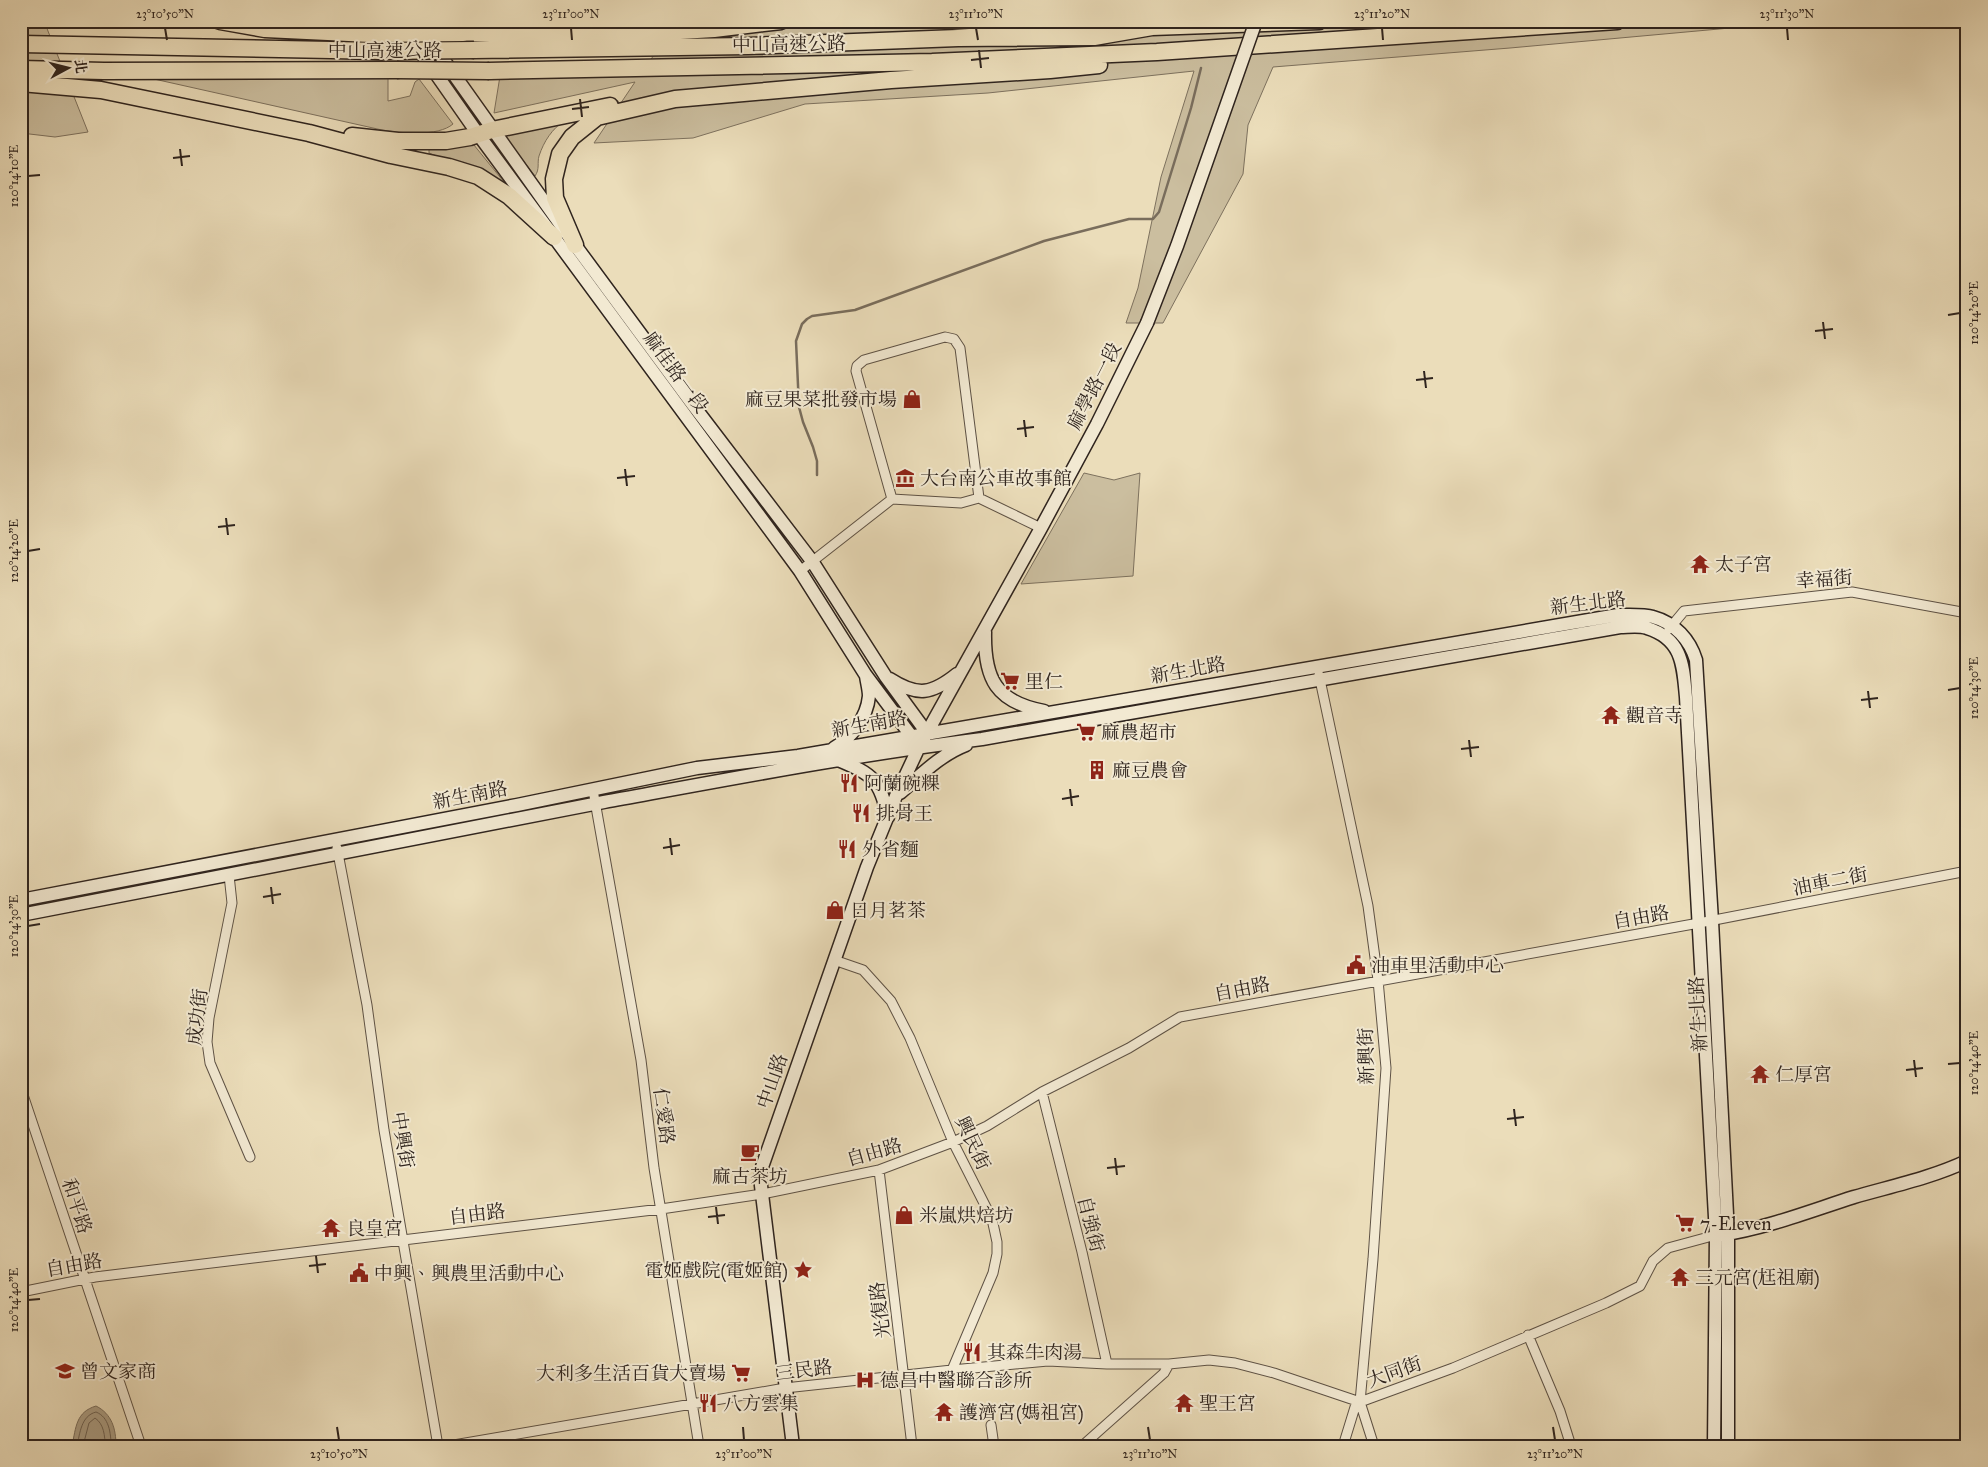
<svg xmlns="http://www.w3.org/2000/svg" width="1988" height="1467" font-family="'IM FELL Great Primer','Noto Serif TC',serif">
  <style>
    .green { fill: #cbbe9f; stroke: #7d715e }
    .water { fill: #ab9e85; stroke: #796d5c }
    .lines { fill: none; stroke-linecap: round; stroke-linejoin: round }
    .shore { stroke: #6d6152; stroke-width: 1 }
    .stream { stroke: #796d5c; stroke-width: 2.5 }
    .street-casing { stroke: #5e5245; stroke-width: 11 }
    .secondary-casing { stroke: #2f241e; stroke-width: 15 }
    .highway-casing { stroke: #2f241e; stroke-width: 19 }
    .street { stroke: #f2e9d2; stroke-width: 9 }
    .secondary { stroke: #f2e9d2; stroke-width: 12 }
    .highway { stroke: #ebddba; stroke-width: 16 }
    .secondary-bridge-casing { stroke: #2f241e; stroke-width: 15; stroke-linecap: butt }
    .highway-bridge-casing { stroke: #2f241e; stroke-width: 19; stroke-linecap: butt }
    .secondary-bridge { stroke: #f2e9d2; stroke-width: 12 }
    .highway-bridge { stroke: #ebddba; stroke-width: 16 }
    .ticks { fill: none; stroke: #2f241e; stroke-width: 2 }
    .labels { text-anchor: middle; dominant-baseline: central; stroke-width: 4; stroke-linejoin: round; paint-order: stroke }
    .street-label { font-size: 19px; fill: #2f241e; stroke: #f2e9d2 }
    .poi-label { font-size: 19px; fill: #2f241e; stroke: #f2e9d2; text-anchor: start }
    .neatline { fill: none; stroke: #2f241e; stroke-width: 2 }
    .ticks-label { font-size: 12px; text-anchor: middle; fill: #2f241e }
  </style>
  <rect width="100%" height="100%" fill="#ebddba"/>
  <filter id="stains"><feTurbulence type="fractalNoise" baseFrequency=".004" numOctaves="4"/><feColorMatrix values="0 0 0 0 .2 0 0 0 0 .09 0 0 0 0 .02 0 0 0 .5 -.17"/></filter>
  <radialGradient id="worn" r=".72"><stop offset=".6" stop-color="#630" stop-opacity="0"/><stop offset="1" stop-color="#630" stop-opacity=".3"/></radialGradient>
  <!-- green -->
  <path class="green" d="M21,21H44L88,132L55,137L21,133Z
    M677,21H1550L1543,31L1651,21H1807L1510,48L1273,67L1248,125L1243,174L1163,323H1126L1138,288L1161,177L1194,71L988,93L805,104L693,138L594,143L635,82L494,113L500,76L641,74Z
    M145,77L388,78V101L410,96L415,82L419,79L453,124C438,137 400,133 382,130Z
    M565,120C552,129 544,141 539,156C537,163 540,169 535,176L497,126Z
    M465,134L504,182L497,181L429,153V147Z
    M1084,473L1114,480L1140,473L1133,576L1021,584Z"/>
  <!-- water -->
  <path class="water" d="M96,1406C112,1414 116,1429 116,1446H72C76,1427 76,1412 96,1406Z"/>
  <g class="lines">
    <!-- shore -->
    <path class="shore" d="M77,1446C80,1433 81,1416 96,1412C109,1417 111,1433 111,1446
      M83,1446L89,1423L95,1418C104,1424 105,1436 105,1446"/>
    <!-- stream -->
    <path class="stream" d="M817,475V461L813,447L803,422L799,407L796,341L802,324L807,319L812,316L855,310L1044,241L1129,219H1153L1159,212L1191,108L1201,68"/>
    <!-- street casing -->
    <g class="street-casing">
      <path id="street" d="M892,499L856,371L857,366L864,360L945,337L954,339L960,348L979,498
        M800,571L892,499L961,503L979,498L1041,528
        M1669,629L1684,611L1852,592L1967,613
        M1319,675L1368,906L1378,980L1386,1068L1373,1259L1360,1402L1355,1407L1343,1446
        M593,790L641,1060L654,1168L699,1446
        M337,848L367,1005L384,1130L438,1446
        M229,875L232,903L209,1018L207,1042L210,1063L250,1157
        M834,960L863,970L891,1001L910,1038L953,1142L992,1219L997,1242V1254L993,1273L952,1370
        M21,1089L141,1446
        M1042,1092L1082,1252L1107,1364
        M879,1170L912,1446
        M21,1292L95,1277L661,1209L762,1194L879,1170L953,1142L987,1126L1042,1092L1129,1048L1180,1017L1699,923L1967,871
        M1528,1335L1560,1411L1571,1446
        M1360,1402L1374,1446
        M991,1425L994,1446
        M448,1446L785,1388L952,1370L1048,1361L1107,1364H1169L1209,1360L1235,1363L1274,1373L1360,1402L1453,1368L1606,1303L1640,1286L1653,1261L1668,1248L1716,1235
        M1082,1446L1164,1373L1169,1364"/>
    </g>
    <!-- secondary casing -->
    <g class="secondary-casing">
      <path id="secondary" d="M399,21L478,134L800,571L865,674L915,741
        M416,21L575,245L693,405L812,561L886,677L927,733
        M985,632C984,679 996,702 1044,711
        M890,679C918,697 932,694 957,674
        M834,748C851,738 867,718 869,696C869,690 867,683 866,676
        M838,760C873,774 880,780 888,817
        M900,793C921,775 940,755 966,745
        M21,900L517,805L697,768L798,756L1618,615C1629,615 1643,614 1653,617C1675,623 1690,640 1696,660L1712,921L1728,1234V1446
        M21,915C216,878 410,839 604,802C730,779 855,755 982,739L1620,627C1628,627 1639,625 1647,628C1683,639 1683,666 1686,697L1716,1235L1714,1446
        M1721,1235C1767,1228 1810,1211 1854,1197C1892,1186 1931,1178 1967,1161
        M793,1446L762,1194L760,1177L762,1167L867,867L896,796L919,747L1041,528L1097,424L1147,323"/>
    </g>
    <!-- highway casing -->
    <g class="highway-casing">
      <path id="highway" d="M220,21L265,29L370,34
        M953,21L1003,24L1123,25
        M463,33L576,37L714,29L781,21
        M21,44L382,51
        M474,50L748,46L958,38L1094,37L1152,27L1319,21
        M21,69L104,71L397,70
        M489,71L932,62L1157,52L1617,21
        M21,83L101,90L309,133L391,155L449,167L478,176L509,196L554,237
        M352,136L398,141H446L470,137L492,130L610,106
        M575,245L555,198L554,179L560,154L572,137L597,117L675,99L891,80L1050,70L1099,65"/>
    </g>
    <!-- street -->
    <use href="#street" class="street"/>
    <!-- secondary -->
    <use href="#secondary" class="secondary"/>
    <!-- highway -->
    <use href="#highway" class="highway"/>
    <!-- secondary-bridge casing -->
    <g class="secondary-bridge-casing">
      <path id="secondary-bridge" d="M1147,323L1177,246L1256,21"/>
    </g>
    <!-- highway-bridge casing -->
    <g class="highway-bridge-casing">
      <path id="highway-bridge" d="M370,34L463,33
        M382,51L474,50
        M397,70L489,71"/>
    </g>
    <!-- secondary-bridge -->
    <use href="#secondary-bridge" class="secondary-bridge"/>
    <!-- highway-bridge -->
    <use href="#highway-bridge" class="highway-bridge"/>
  </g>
  <!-- ticks -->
  <path class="ticks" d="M165,28L167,40M571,28L572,40M976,28L978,40M1382,28L1383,40M1787,28L1788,40M979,50L981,68M971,60L989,58M580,99L582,117M572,109L589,107M180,149L182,166M173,158L190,156M28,176L40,175M1948,315L1960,313M1823,322L1825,339M1815,331L1833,329M1424,371L1426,388M1416,380L1433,378M1024,420L1026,437M1017,429L1034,427M625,469L627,486M617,478L635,476M226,518L228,535M218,527L235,525M28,551L40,549M1948,690L1960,688M1868,691L1870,708M1861,700L1878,698M1469,740L1471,757M1461,749L1479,747M1070,789L1072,806M1062,799L1079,796M670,838L672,855M663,848L680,845M271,887L273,904M263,897L281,894M28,926L40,924M1914,1060L1916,1077M1948,1064L1960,1063M1906,1070L1923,1068M1514,1109L1516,1126M1507,1119L1524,1117M1115,1158L1117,1175M1107,1168L1125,1166M716,1207L718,1224M708,1217L725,1215M316,1256L318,1273M309,1266L326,1264M28,1300L40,1299M337,1427L339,1440M743,1427L744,1440M1148,1427L1150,1440M1553,1427L1555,1440"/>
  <!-- icons -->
  <defs>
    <g id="shop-bare" transform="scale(1.5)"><path d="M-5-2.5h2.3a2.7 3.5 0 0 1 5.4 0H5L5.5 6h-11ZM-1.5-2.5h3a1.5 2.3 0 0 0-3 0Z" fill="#8f2418" stroke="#f2e9d2" stroke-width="2.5" paint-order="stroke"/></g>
    <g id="museum-bare" transform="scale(1.5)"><path d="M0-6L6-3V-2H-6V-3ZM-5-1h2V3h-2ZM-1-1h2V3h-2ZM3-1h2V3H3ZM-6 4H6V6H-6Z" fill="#8f2418" stroke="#f2e9d2" stroke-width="2.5" paint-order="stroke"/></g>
    <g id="temple-bare" transform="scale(1.5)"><path d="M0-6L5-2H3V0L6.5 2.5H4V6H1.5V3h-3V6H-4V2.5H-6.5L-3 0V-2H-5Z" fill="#8f2418" stroke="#f2e9d2" stroke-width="2.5" paint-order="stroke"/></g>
    <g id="supermarket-bare" transform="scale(1.5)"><path d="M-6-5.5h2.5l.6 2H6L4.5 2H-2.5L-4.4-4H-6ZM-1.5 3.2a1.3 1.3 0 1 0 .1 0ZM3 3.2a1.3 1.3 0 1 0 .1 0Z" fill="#8f2418" stroke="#f2e9d2" stroke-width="2.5" paint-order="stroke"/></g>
    <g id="building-bare" transform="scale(1.5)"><path d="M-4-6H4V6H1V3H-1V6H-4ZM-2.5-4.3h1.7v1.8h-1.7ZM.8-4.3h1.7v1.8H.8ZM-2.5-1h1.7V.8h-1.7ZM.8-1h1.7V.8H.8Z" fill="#8f2418" stroke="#f2e9d2" stroke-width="2.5" paint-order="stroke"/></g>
    <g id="restaurant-bare" transform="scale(1.5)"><path d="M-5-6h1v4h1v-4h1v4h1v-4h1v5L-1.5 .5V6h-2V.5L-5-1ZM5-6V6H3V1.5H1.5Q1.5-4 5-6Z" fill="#8f2418" stroke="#f2e9d2" stroke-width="2.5" paint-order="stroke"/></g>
    <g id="civic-bare" transform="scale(1.5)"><path d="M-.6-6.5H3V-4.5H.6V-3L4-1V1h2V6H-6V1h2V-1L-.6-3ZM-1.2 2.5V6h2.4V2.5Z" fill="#8f2418" stroke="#f2e9d2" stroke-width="2.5" paint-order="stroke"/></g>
    <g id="cafe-bare" transform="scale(1.5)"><path d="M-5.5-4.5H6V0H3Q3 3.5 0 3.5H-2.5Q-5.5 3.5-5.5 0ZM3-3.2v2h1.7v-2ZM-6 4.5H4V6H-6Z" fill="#8f2418" stroke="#f2e9d2" stroke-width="2.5" paint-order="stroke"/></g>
    <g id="sight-bare" transform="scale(1.5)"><path d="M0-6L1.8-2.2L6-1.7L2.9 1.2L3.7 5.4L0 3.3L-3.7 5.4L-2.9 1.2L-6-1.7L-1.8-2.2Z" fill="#8f2418" stroke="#f2e9d2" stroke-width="2.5" paint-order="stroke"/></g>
    <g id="school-bare" transform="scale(1.5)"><path d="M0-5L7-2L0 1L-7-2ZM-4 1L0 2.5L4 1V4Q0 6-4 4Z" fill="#8f2418" stroke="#f2e9d2" stroke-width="2.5" paint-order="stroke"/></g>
    <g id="hospital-bare" transform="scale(1.5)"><path d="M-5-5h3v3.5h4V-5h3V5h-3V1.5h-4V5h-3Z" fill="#8f2418" stroke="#f2e9d2" stroke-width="2.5" paint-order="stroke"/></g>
  </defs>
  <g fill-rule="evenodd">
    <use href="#shop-bare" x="912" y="399"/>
    <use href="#museum-bare" x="905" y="478"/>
    <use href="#temple-bare" x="1700" y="564"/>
    <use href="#supermarket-bare" x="1010" y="681"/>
    <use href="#temple-bare" x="1611" y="715"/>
    <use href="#supermarket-bare" x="1086" y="732"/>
    <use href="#building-bare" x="1097" y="770"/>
    <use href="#restaurant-bare" x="849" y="783"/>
    <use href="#restaurant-bare" x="861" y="813"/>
    <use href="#restaurant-bare" x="847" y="849"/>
    <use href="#shop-bare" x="835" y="910"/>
    <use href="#civic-bare" x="1356" y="965"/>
    <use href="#temple-bare" x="1760" y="1074"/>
    <use href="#cafe-bare" x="750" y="1152"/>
    <use href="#shop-bare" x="904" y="1215"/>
    <use href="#supermarket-bare" x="1685" y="1223"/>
    <use href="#temple-bare" x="331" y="1228"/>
    <use href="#sight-bare" x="803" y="1270"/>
    <use href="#civic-bare" x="359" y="1273"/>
    <use href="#temple-bare" x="1680" y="1277"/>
    <use href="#restaurant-bare" x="972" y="1352"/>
    <use href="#school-bare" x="65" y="1371"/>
    <use href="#supermarket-bare" x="741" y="1373"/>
    <use href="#hospital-bare" x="865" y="1380"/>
    <use href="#restaurant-bare" x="708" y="1403"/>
    <use href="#temple-bare" x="1184" y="1403"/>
    <use href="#temple-bare" x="944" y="1412"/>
  </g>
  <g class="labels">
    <!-- street labels -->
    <g class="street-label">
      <text transform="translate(789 44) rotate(-1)">中山高速公路</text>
      <text x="385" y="50">中山高速公路</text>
      <text transform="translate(676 372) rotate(54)">麻佳路一段</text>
      <text transform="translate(1094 386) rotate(-63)">麻學路一段</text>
      <text transform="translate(1824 579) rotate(-4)">幸福街</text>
      <text transform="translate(1588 603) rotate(-7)">新生北路</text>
      <text transform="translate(1188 670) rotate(-10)">新生北路</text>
      <text transform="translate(869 724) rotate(-10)">新生南路</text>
      <text transform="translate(470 795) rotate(-11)">新生南路</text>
      <text transform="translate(1830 881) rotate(-11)">油車二街</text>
      <text transform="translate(1641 917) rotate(-10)">自由路</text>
      <text transform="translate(1242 989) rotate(-11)">自由路</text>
      <text transform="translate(1698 1014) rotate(-93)">新生北路</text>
      <text transform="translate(197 1017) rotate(-83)">成功街</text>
      <text transform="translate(1366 1056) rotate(-91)">新興街</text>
      <text transform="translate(772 1081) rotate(-71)">中山路</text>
      <text transform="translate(664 1116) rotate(83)">仁愛路</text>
      <text transform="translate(403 1140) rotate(81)">中興街</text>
      <text transform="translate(973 1143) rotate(65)">興民街</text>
      <text transform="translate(874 1152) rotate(-16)">自由路</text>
      <text transform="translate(77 1206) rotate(72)">和平路</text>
      <text transform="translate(477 1214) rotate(-7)">自由路</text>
      <text transform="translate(1091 1224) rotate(76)">自強街</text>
      <text transform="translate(74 1265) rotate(-10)">自由路</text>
      <text transform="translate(880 1310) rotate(-97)">光復路</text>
      <text transform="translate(804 1370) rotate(-7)">三民路</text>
      <text transform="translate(1394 1372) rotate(-20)">大同街</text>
    </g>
    <!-- poi labels -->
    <g class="poi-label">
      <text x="897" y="399" text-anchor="end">麻豆果菜批發市場</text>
      <text x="920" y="478">大台南公車故事館</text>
      <text x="1715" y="564">太子宮</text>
      <text x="1025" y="681">里仁</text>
      <text x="1626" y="715">觀音寺</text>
      <text x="1101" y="732">麻農超市</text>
      <text x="1112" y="770">麻豆農會</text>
      <text x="864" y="783">阿蘭碗粿</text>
      <text x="876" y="813">排骨王</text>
      <text x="862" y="849">外省麵</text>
      <text x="850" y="910">日月茗茶</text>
      <text x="1371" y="965">油車里活動中心</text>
      <text x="1775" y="1074">仁厚宮</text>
      <text x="750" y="1176" text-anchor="middle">麻古茶坊</text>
      <text x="919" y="1215">米嵐烘焙坊</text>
      <text x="1700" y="1223">7-Eleven</text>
      <text x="346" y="1228">良皇宮</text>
      <text x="788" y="1270" text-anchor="end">電姬戲院(電姬館)</text>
      <text x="374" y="1273">中興、興農里活動中心</text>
      <text x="1695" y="1277">三元宮(尪祖廟)</text>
      <text x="987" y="1352">其森牛肉湯</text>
      <text x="80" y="1371">曾文家商</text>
      <text x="726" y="1373" text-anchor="end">大利多生活百貨大賣場</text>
      <text x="880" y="1380">德昌中醫聯合診所</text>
      <text x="723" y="1403">八方雲集</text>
      <text x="1199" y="1403">聖王宮</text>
      <text x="959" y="1412">護濟宮(媽祖宮)</text>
    </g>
  </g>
  <!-- margin -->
  <rect width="1988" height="1467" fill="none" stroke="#ebddba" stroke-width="55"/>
  <!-- north arrow -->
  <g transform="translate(68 68) rotate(83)" stroke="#f2e9d2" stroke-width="4" paint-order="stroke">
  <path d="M0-4L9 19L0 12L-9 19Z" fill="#2f241e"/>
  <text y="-8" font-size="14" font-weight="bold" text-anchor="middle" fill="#2f241e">北</text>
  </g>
  <rect x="28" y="28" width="1932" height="1412" class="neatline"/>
  <g class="ticks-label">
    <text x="165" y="18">23°10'50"N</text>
    <text x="571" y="18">23°11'00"N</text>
    <text x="976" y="18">23°11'10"N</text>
    <text x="1382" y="18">23°11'20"N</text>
    <text x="1787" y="18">23°11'30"N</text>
    <text transform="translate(14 176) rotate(-90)" y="4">120°14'10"E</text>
    <text transform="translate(1974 313) rotate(-90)" y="4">120°14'20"E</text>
    <text transform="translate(14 551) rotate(-90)" y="4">120°14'20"E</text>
    <text transform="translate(1974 688) rotate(-90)" y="4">120°14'30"E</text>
    <text transform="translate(14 926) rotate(-90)" y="4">120°14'30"E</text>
    <text transform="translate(1974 1063) rotate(-90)" y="4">120°14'40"E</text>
    <text transform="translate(14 1300) rotate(-90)" y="4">120°14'40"E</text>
    <text x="339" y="1458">23°10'50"N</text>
    <text x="744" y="1458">23°11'00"N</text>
    <text x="1150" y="1458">23°11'10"N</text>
    <text x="1555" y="1458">23°11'20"N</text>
  </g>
  <rect width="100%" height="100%" filter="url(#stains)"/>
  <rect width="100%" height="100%" fill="url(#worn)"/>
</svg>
